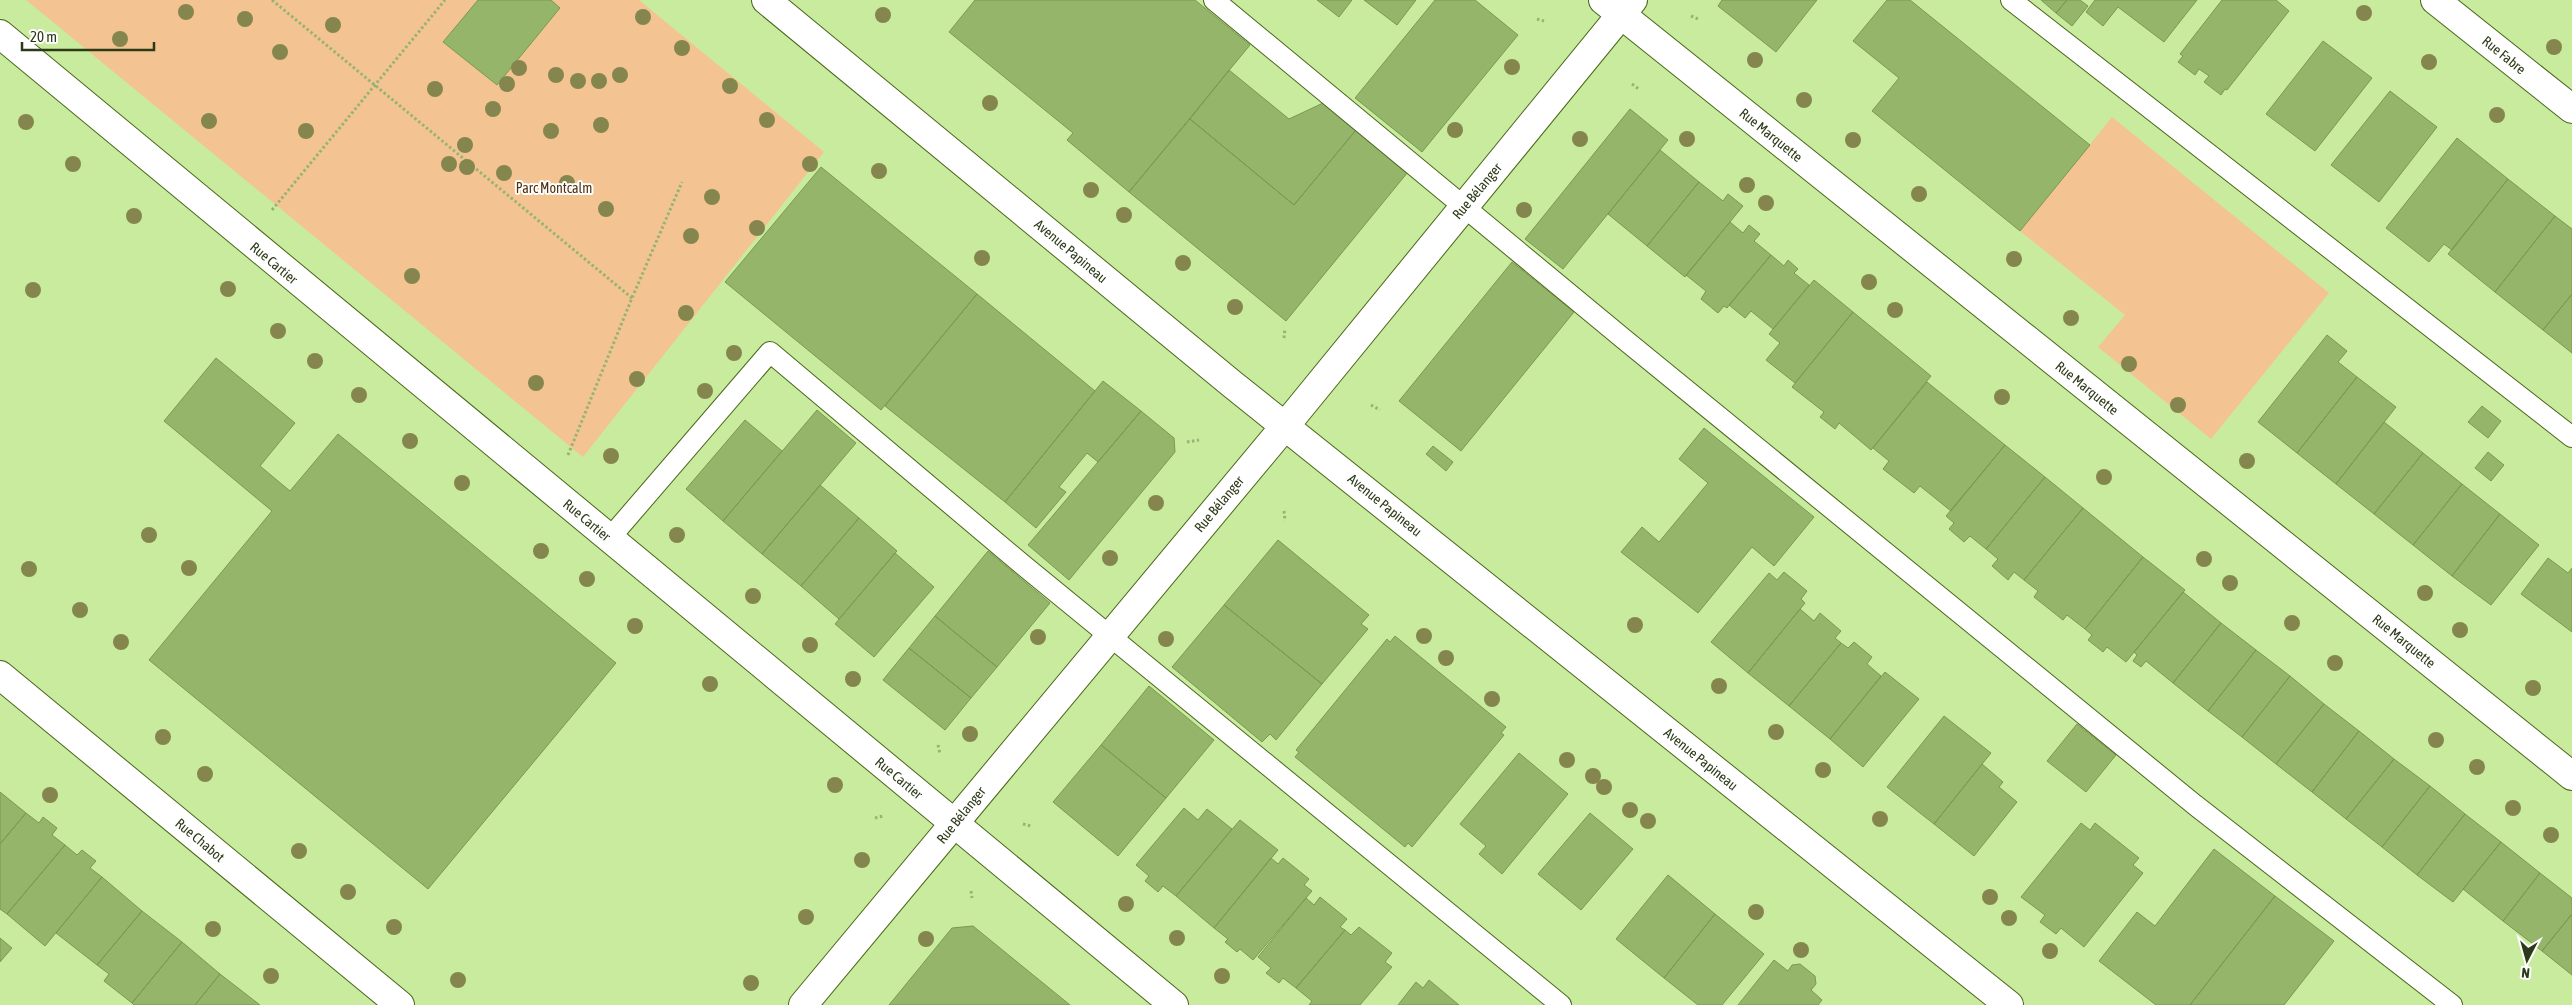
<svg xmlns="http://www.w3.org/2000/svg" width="2572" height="1005" font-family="'Asap Condensed',sans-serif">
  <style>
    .green { fill: #f3c492 }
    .building { fill: #95b66a; stroke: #7a994f }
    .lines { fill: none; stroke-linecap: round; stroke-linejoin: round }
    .service-casing { stroke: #4a671a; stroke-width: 22 }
    .minor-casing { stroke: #4a671a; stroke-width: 30 }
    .tertiary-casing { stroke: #4a671a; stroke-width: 30 }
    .secondary-casing { stroke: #4a671a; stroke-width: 30 }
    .path { stroke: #97b374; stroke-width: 3; stroke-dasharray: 2.5 2.5; stroke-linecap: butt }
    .service { stroke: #fff; stroke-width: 20 }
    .minor { stroke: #fff; stroke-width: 28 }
    .tertiary { stroke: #fff; stroke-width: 28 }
    .secondary { stroke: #fff; stroke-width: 28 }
    .tree { fill: #85854e }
    .labels { text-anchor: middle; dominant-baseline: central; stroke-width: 4; stroke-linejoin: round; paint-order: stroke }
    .street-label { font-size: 14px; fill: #2d3a1a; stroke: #fefefe }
    .park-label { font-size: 14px; fill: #4f320e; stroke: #fefefe }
  </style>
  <rect width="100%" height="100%" fill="#c8eb9d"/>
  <!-- green -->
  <path class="green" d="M26,0H639L824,152L583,457Z
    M2112,117L2329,293L2211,439L2098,347L2125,315L2020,231Z"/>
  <!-- building -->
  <path class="building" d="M478,0H551L560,8L497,85L443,42Z
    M975,0H1195L1250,45L1129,192L1067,140L1073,133L949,32Z
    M1317,0H1352L1339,17Z
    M1364,0H1416L1397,25Z
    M1435,0H1475L1518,35L1422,152L1355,98Z
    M1722,0H1817L1776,52L1718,6Z
    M1887,0H1910L2090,145L2020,231L1872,111L1899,78L1853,41Z
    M2041,0H2067L2056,13Z
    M2067,0H2080L2088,6L2072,26L2056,13Z
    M2095,0H2197L2164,42L2118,7L2103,26L2086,12Z
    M2222,0H2276L2289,11L2227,90L2225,89L2221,95L2204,82L2209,76L2199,69L2195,75L2178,62L2183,56L2180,54Z
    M2323,41L2372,78L2315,151L2266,114Z
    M1229,70L1289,119L1323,103L1356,130L1294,205L1190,119Z
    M2390,91L2437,127L2379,202L2331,165Z
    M1630,109L1668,140L1563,269L1525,239Z
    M1190,119L1294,205L1356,130L1408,172L1286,321L1129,192Z
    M2457,138L2508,179L2452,250L2444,244L2429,262L2386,228Z
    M1660,150L1699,182L1647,246L1608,214Z
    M821,167L977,294L881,410L725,282Z
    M2508,179L2555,216L2495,292L2448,254Z
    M1699,182L1723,201L1728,194L1743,206L1685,277L1647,246Z
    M2555,216L2572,229V294L2543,330L2495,292Z
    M1730,222L1743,233L1749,225L1760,234L1754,241L1771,255L1727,308L1724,306L1718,313L1701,299L1706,291L1686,275Z
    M1771,255L1784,266L1788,260L1798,269L1794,273L1809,285L1773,329L1751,311L1745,318L1729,305Z
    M1512,262L1574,312L1461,451L1399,401Z
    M1814,280L1853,312L1795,383L1766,360L1780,343L1769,334Z
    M977,294L1095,391L1005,502L885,406Z
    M2572,294V353L2543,330Z
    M1853,312L1931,376L1871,450L1839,423L1835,429L1820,417L1824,412L1792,387Z
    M2327,335L2347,351L2338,362L2357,377L2297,453L2258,422Z
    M216,358L295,423L260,466L290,491L338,434L616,663L428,889L149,660L272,511L164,421Z
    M2357,377L2396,407L2336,484L2297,453Z
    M1103,381L1141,411L1098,462L1087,453L1059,487L1066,492L1036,528L1005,502Z
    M1927,382L2005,445L1951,511L1920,486L1914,493L1883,469L1889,461L1873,448Z
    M2482,406L2501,421L2488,438L2468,422Z
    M817,410L856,443L762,554L723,521Z
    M1141,411L1174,438L1175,452L1069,580L1028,545Z
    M745,420L782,451L723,521L686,489Z
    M2384,422L2423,453L2374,514L2336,484Z
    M1704,428L1814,517L1774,566L1752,547L1698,613L1621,552L1642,527L1659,542L1708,483L1679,459Z
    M2005,445L2045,477L1986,549L1970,536L1964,542L1949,529L1954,523L1946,516Z
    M1433,446L1453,462L1446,471L1426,454Z
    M2488,452L2504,465L2491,481L2475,468Z
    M2423,453L2462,484L2413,545L2374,514Z
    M2045,477L2083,508L2024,580L2014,572L2008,580L1992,566L1998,559L1986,549Z
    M2462,484L2500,514L2452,576L2413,545Z
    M820,485L859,518L801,586L762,554Z
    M2083,508L2143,557L2085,629L2067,615L2063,620L2034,597L2038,591L2024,580Z
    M2500,514L2539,545L2491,605L2452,576Z
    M859,518L897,551L839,619L801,586Z
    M1278,540L1369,615L1361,624L1368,629L1322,684L1224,605Z
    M988,551L1050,603L997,667L935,616Z
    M895,553L934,587L874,657L835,624Z
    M2143,557L2185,590L2126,662L2107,647L2103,652L2088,640L2092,635L2085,629Z
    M2548,558L2568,573L2572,568V632L2521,594Z
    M1784,572L1807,591L1801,599L1805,603L1748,673L1711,642L1769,573L1777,580Z
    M2183,592L2221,623L2173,683L2146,661L2141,667L2133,661L2137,655L2134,652Z
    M1224,605L1322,684L1276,740L1270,734L1262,742L1172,667Z
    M1800,609L1814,621L1820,613L1841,631L1835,638L1841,643L1789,706L1748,673Z
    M935,616L997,667L971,698L909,648Z
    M2221,623L2256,650L2208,711L2173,683Z
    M1395,636L1506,727L1501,733L1504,735L1412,847L1408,843L1405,847L1295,757L1299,752L1296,750L1387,639L1390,642Z
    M1854,642L1872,657L1867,664L1881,676L1830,739L1789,706L1841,643L1848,648Z
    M909,648L971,698L945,730L883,680Z
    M2256,650L2290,676L2242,737L2208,711Z
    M1885,672L1919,699L1863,767L1830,739Z
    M2290,676L2324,704L2276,764L2242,737Z
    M1149,686L1214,740L1166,798L1101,745Z
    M2324,704L2359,731L2312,792L2276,764Z
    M1944,716L1991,753L1934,824L1887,787Z
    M2077,724L2116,755L2086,792L2047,761Z
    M2359,731L2394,759L2346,819L2312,792Z
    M1101,745L1166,798L1118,856L1053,802Z
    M1519,753L1568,794L1502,874L1479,854L1486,846L1460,824Z
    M2394,759L2430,786L2382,847L2346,819Z
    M1982,764L2003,782L1999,787L2017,802L1974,856L1934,824Z
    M2430,786L2465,814L2417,875L2382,847Z
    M0,792L26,813L0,844Z
    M1184,808L1198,820L1207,809L1232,829L1176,896L1163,886L1158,892L1145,881L1149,876L1136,865Z
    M26,813L39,823L43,817L57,828L52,835L65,845L7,914L0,909V844Z
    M1590,813L1633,849L1581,910L1538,874Z
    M2465,814L2501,842L2453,902L2417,875Z
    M1240,820L1278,850L1214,928L1176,896Z
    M2081,823L2090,830L2095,823L2139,858L2133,865L2143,873L2084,947L2061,928L2056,934L2040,922L2045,915L2021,897Z
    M2501,842L2540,873L2503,921L2463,889Z
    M65,845L77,855L82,850L96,861L90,868L102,877L45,946L7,914Z
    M2214,849L2275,896L2190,1005H2156L2099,961L2137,912L2155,926Z
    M1271,858L1278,864L1283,858L1309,879L1304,885L1312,891L1253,960L1240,949L1237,952L1225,942L1228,939L1214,928Z
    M2540,873L2572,898V914L2542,951L2503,921Z
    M1668,875L1715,914L1664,978L1616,939Z
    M102,877L142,911L97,965L56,933Z
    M2275,896L2334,941L2284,1005H2190Z
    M1320,897L1347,919L1340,927L1345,930L1296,988L1283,978L1279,983L1266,973L1271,968L1258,957L1306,898L1314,905Z
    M142,911L182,942L132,1003L104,981L109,974L97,965Z
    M1715,914L1764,954L1722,1005H1698L1664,978Z
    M2572,914V975L2542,951Z
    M973,926L1070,1005H889L952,928Z
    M1359,927L1392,953L1385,962L1392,967L1360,1005H1309L1312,1001L1296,988L1345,930L1351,935Z
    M0,938L12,948L0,962Z
    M182,942L220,974L195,1005H134L132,1003Z
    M1774,960L1788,971L1792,965L1800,964L1815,976L1816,984L1811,990L1822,1000L1818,1005H1738Z
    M220,974L260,1005H195Z
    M1429,980L1459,1005H1398L1416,982L1423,988Z"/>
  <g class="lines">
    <!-- service casing -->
    <g class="service-casing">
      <path id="service" d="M1214,0L1625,340L2195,805L2452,1005
        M2011,0L2572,437
        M609,539L770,352L1023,565L1561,1005"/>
    </g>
    <!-- minor casing -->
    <g class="minor-casing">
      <path id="minor" d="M1603,0L2572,776
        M2435,0L2572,109
        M0,34L1174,1005
        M0,675L400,1005"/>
    </g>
    <!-- tertiary casing -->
    <g class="tertiary-casing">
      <path id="tertiary" d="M803,1005L1285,426L1633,0"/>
    </g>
    <!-- secondary casing -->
    <g class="secondary-casing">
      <path id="secondary" d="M766,0L1232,384L2009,1005"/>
    </g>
    <!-- path -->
    <path class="path" d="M272,0L632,298
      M1691,16L1698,19
      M1537,19L1544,21
      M1632,84L1640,90
      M272,210L445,0
      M1284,338L1285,328
      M1371,405L1380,410
      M1187,442L1199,440
      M568,455L632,298L682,182
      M1284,511L1285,521
      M938,745L940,754
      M875,818L883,816
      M1023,824L1031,826
      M971,891L972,898"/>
    <!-- service -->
    <use href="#service" class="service"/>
    <!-- minor -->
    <use href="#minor" class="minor"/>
    <!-- tertiary -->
    <use href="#tertiary" class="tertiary"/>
    <!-- secondary -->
    <use href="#secondary" class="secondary"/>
  </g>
  <!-- trees -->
  <g class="tree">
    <circle cx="186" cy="12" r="8"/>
    <circle cx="2364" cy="13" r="8"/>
    <circle cx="883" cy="15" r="8"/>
    <circle cx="643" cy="17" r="8"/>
    <circle cx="245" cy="19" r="8"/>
    <circle cx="333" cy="25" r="8"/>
    <circle cx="120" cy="39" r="8"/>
    <circle cx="2554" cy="47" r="8"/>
    <circle cx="682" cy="48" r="8"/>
    <circle cx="280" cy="52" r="8"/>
    <circle cx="1755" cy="60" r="8"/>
    <circle cx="2429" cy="62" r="8"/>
    <circle cx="1512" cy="67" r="8"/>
    <circle cx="519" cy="68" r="8"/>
    <circle cx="556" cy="75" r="8"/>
    <circle cx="620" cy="75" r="8"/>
    <circle cx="578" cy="81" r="8"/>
    <circle cx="599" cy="81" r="8"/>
    <circle cx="507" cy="84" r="8"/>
    <circle cx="730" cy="86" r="8"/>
    <circle cx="435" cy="89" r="8"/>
    <circle cx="1804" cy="100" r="8"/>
    <circle cx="990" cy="103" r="8"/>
    <circle cx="493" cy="109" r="8"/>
    <circle cx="2497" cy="115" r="8"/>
    <circle cx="767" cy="120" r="8"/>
    <circle cx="209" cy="121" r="8"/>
    <circle cx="26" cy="122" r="8"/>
    <circle cx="601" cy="125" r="8"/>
    <circle cx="1455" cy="130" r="8"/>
    <circle cx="306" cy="131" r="8"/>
    <circle cx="551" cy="131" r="8"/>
    <circle cx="1580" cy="139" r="8"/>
    <circle cx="1687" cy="139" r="8"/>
    <circle cx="1853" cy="140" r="8"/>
    <circle cx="465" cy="145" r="8"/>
    <circle cx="73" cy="164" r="8"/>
    <circle cx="449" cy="164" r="8"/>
    <circle cx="810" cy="164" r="8"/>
    <circle cx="467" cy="167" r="8"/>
    <circle cx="879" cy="171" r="8"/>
    <circle cx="504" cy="173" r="8"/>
    <circle cx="567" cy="183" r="8"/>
    <circle cx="1747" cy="185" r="8"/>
    <circle cx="1091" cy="190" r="8"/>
    <circle cx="1919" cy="194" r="8"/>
    <circle cx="712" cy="197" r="8"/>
    <circle cx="1766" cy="203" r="8"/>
    <circle cx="606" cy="209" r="8"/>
    <circle cx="1524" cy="210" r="8"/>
    <circle cx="1124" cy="215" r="8"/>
    <circle cx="134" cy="216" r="8"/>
    <circle cx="757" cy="228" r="8"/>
    <circle cx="691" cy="236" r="8"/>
    <circle cx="982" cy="258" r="8"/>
    <circle cx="2014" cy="259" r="8"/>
    <circle cx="1183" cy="263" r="8"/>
    <circle cx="412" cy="276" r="8"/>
    <circle cx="1869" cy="282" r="8"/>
    <circle cx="228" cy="289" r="8"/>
    <circle cx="33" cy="290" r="8"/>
    <circle cx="1235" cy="307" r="8"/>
    <circle cx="1895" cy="310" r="8"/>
    <circle cx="686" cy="313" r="8"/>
    <circle cx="2071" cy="318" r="8"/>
    <circle cx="278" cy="331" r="8"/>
    <circle cx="734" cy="353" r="8"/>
    <circle cx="315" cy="361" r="8"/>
    <circle cx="2129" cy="364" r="8"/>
    <circle cx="637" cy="379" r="8"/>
    <circle cx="536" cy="383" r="8"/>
    <circle cx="705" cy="391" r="8"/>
    <circle cx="359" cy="395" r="8"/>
    <circle cx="2002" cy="397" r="8"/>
    <circle cx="2178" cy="405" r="8"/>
    <circle cx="410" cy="441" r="8"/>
    <circle cx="611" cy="456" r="8"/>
    <circle cx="2247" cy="461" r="8"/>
    <circle cx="2104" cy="477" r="8"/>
    <circle cx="462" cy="483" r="8"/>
    <circle cx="1156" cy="503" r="8"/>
    <circle cx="149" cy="535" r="8"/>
    <circle cx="677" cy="535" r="8"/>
    <circle cx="541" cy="551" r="8"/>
    <circle cx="1110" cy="558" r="8"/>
    <circle cx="2204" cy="559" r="8"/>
    <circle cx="189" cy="568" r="8"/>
    <circle cx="29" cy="569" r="8"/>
    <circle cx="587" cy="579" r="8"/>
    <circle cx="2230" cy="583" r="8"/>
    <circle cx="2425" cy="593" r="8"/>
    <circle cx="753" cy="596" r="8"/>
    <circle cx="80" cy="610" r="8"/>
    <circle cx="2292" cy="623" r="8"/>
    <circle cx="1635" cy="625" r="8"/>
    <circle cx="635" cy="626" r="8"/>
    <circle cx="2460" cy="630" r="8"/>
    <circle cx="1424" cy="636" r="8"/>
    <circle cx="1038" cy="637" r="8"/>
    <circle cx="1166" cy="639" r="8"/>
    <circle cx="121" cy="642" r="8"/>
    <circle cx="810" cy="645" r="8"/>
    <circle cx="1446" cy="658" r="8"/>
    <circle cx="2335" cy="663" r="8"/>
    <circle cx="853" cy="679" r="8"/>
    <circle cx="710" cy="684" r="8"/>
    <circle cx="1719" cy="686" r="8"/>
    <circle cx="2533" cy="688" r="8"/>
    <circle cx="1492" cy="699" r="8"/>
    <circle cx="1776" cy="732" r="8"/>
    <circle cx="970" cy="734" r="8"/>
    <circle cx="163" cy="737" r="8"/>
    <circle cx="2436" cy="740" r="8"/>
    <circle cx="1567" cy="760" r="8"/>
    <circle cx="2477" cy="767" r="8"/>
    <circle cx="1823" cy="770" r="8"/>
    <circle cx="205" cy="774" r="8"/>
    <circle cx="1593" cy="776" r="8"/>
    <circle cx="835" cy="785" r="8"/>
    <circle cx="1604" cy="787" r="8"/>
    <circle cx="50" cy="795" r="8"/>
    <circle cx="2513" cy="808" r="8"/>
    <circle cx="1630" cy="810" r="8"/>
    <circle cx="1880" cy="819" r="8"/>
    <circle cx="1648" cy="821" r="8"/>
    <circle cx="2551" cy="835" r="8"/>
    <circle cx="299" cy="851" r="8"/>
    <circle cx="862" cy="860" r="8"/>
    <circle cx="348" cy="892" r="8"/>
    <circle cx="1990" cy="897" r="8"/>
    <circle cx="1126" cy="904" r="8"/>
    <circle cx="1756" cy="912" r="8"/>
    <circle cx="806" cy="917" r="8"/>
    <circle cx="2009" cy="918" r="8"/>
    <circle cx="394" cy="927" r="8"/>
    <circle cx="213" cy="929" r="8"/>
    <circle cx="1177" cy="938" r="8"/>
    <circle cx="926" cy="939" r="8"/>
    <circle cx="1801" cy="950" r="8"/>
    <circle cx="2050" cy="951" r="8"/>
    <circle cx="271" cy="976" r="8"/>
    <circle cx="1222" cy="976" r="8"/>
    <circle cx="458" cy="980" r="8"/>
    <circle cx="751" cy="983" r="8"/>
  </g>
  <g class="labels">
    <!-- street labels -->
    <g class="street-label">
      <text transform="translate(2504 55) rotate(39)">Rue Fabre</text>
      <text transform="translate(1771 135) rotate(39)">Rue Marquette</text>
      <text transform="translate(1477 191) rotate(-50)">Rue Bélanger</text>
      <text transform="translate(1071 251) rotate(40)">Avenue Papineau</text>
      <text transform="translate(274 263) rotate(40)">Rue Cartier</text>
      <text transform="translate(2087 388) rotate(39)">Rue Marquette</text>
      <text transform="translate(1219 504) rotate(-50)">Rue Bélanger</text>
      <text transform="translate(1385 505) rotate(39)">Avenue Papineau</text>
      <text transform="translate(587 520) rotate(40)">Rue Cartier</text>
      <text transform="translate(2404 641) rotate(39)">Rue Marquette</text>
      <text transform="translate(1701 759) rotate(39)">Avenue Papineau</text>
      <text transform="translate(899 778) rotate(40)">Rue Cartier</text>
      <text transform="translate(961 815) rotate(-51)">Rue Bélanger</text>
      <text transform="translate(200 840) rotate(40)">Rue Chabot</text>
    </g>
    <!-- park labels -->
    <g class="park-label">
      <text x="554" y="188">Parc Montcalm</text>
    </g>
  </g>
  <!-- north arrow -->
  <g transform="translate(2527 960) rotate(186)" stroke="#fefefe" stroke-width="4" paint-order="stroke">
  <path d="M0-4L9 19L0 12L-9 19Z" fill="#2d3a1a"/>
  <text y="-8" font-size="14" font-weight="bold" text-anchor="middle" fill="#2d3a1a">N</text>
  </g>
  <!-- scale -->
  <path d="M22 42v8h132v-8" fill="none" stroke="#2d3a1a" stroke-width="2.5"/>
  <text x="30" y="42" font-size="15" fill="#2d3a1a" stroke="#fefefe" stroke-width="4" paint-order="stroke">20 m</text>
</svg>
